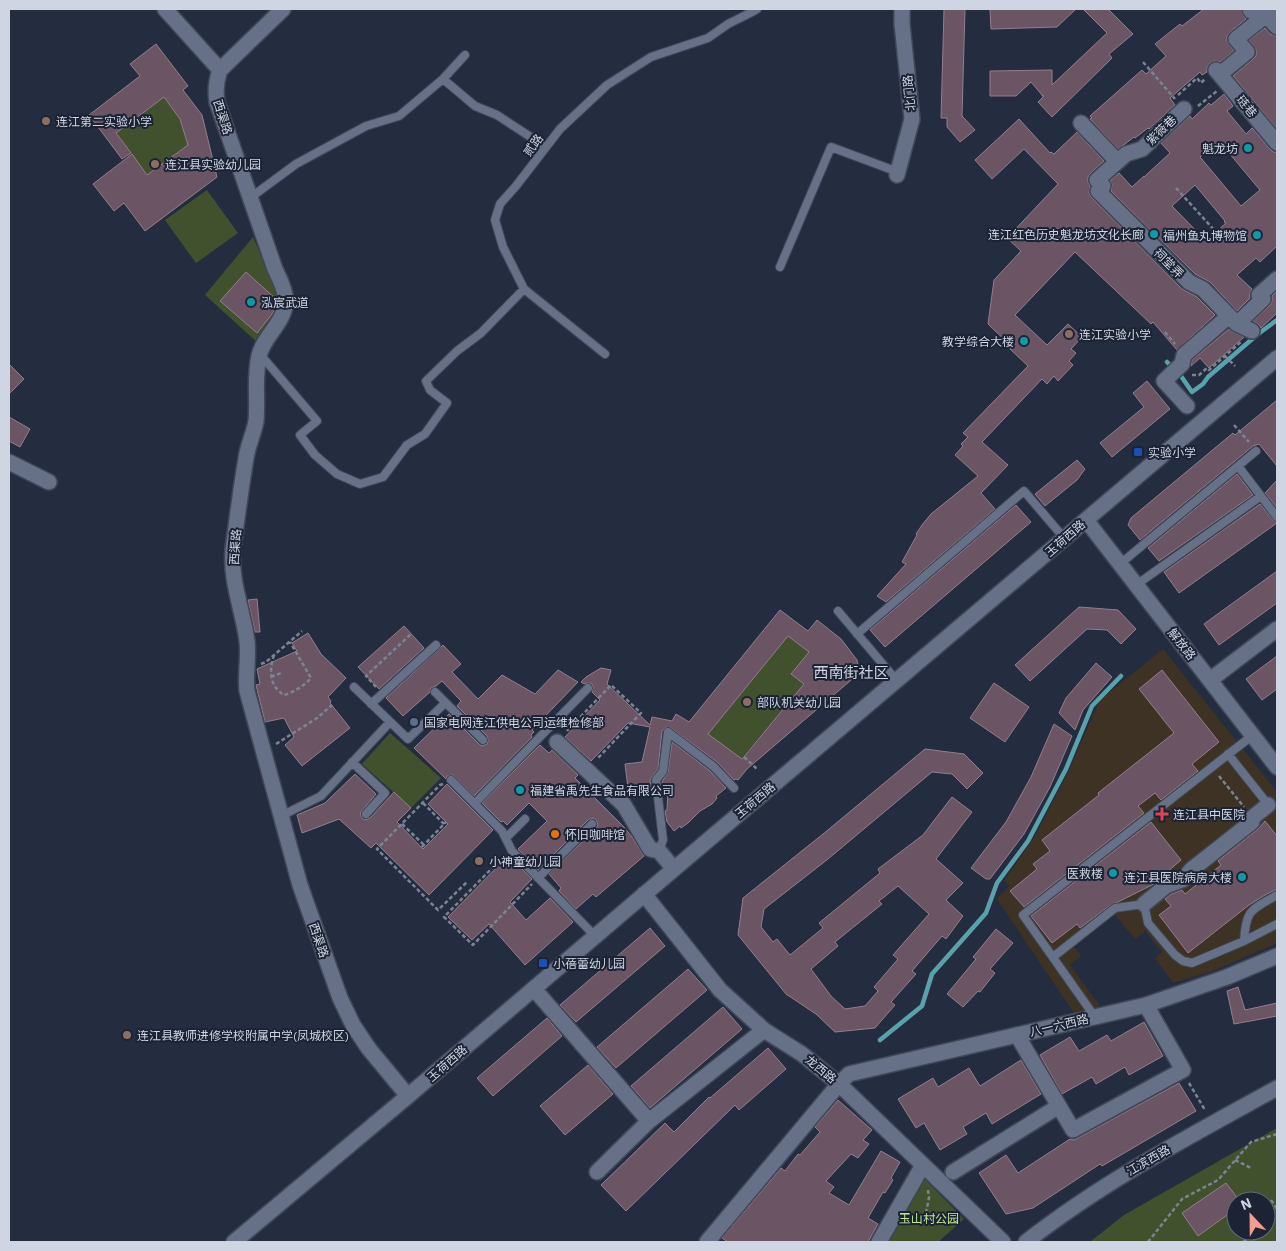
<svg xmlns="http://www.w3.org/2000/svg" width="1286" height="1251" font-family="'IBM Plex Sans','Noto Sans SC',sans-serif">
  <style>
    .medical { fill: #3e3224 }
    .green { fill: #41512d; fill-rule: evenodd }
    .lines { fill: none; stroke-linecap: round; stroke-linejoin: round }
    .stream { stroke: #5aa2ab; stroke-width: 4.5 }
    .building { fill: #6b5564; stroke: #957d8d; fill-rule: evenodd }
    .lane-casing { stroke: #404757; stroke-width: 10 }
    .street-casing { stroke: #404757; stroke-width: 18 }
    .secondary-casing { stroke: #404757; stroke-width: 18 }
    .path { stroke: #7c8393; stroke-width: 2.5; stroke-dasharray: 4 2.5; stroke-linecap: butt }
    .lane { stroke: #667086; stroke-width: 8 }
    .street { stroke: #667086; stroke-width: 15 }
    .secondary { stroke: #667086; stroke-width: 15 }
    .education-dot { fill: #8d6e63; stroke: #1b2335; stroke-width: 2 }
    .culture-dot { fill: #0f9aa8; stroke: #1b2335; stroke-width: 2 }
    .transit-dot { fill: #1a4fb4; stroke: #1b2335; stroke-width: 2 }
    .service-dot { fill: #5c6f8a; stroke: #1b2335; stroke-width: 2 }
    .health-dot { fill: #e0444e; stroke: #1b2335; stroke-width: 2 }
    .food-dot { fill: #e8710a; stroke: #1b2335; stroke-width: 2 }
    .labels { text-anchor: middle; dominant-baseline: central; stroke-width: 4; stroke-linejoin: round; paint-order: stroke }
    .street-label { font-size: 12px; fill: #cfd5e2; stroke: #1b2335 }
    .poi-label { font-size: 12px; fill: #cfd5e2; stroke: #1b2335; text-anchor: start }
    .park-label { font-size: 12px; fill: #bfe690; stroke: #1b2335 }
    .quarter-label { font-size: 15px; fill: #cfd5e2; stroke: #1b2335 }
  </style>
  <rect width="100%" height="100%" fill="#242d40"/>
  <!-- medical -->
  <path class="medical" d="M1163,649L1277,792V943L1213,971L1173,983L1155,958L1162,952L1145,931L1135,939L1115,915L1074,947L1081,956L1070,965L1100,1006L1074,1013L997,899L1009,886L1004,881L1035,836L1069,770L1100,700Z"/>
  <!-- green -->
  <path class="green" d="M164,97L180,119L188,145L147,175L116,133Z
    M207,190L238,233L196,263L165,220Z
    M253,237L279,296L282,304L259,344L205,295Z
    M788,636L819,640L791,674L804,684L741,759L708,734Z
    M390,733L441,778L411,808L362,764Z
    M1277,1128V1242H1090L1124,1215ZM1236,1201H1266V1231H1236Z
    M925,1179L964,1219L938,1242H889Z"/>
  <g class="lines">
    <!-- stream -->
    <path class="stream" d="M1167,362L1181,376L1192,392L1203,384L1208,377L1258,334L1277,320
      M880,1040L922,1006L932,974L986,913L997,883L1028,841L1066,769L1092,706L1121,676"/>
  </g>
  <!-- building -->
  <path class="building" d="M944,9H965L962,116L975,130L960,142L947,127V118H941Z
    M990,9H1076L1057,27L991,29Z
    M1083,9H1108L1133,34L1109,54L1112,58L1052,117L1038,102L1044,96H1042V95L1031,82L1016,96H990V71L1052,70V85L1107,33Z
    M1204,9H1241L1243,15L1246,19L1230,32L1227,36V41L1234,51L1220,62L1215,61L1210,63L1207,67V72L1202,75L1200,72L1170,98L1175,105L1149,129L1148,128L1135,138L1134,137L1125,144L1118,149L1090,119L1092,118L1090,116L1142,70L1146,74L1166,56L1155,44L1180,24L1182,26Z
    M1265,28L1270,34L1277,36V129L1233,76L1253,59L1256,56V50L1249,40Z
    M156,44L188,86L183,90L202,115L217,177L145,231L124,203L114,211L93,184L132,154L147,175L188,145L180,119L164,97L116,133L131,153L122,159L89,115L140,76L130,64Z
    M1224,94L1233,106L1227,111L1246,134L1252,128L1270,149L1273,152H1277V246L1260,262L1256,258L1237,275L1252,289L1250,293V298L1237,311L1210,282L1195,274L1111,191L1112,184L1110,181L1119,173L1132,187L1144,176V177L1170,153L1161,143L1190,116L1192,119L1209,103L1211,105ZM1219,141L1260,190L1241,206L1200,157ZM1195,185L1225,221L1224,222L1226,223L1206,241L1172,206Z
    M1019,119L1050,153L1051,152L1054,154L1077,132L1104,161L1091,173L1088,177V182L1090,186L1089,193L1091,197L1182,289L1197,297L1215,315L1177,350L1153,322L1151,324L1075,252L1015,315L1047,345L1068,324L1082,337L1071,349L1076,353L1069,361L1073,365L1058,381L1054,376L1047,384L1042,379L982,442L1008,465L981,493L995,509L886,602L877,596L906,564L902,562L917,535L916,534L922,525L931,514L978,476L955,455L963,446L961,444L968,437L963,433L1028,366L1010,349L1012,347L988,324L994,280L1021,251L1007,238L1058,184L1024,149L992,179L975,160Z
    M246,272L276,299L275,309L272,314L257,333L220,301Z
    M1277,291V313L1261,328L1259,325L1253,321L1270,305L1272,301V296Z
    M1229,329L1233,332L1244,337L1209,368L1200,358L1191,366L1192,360Z
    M9,364L24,379L9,394Z
    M1147,381L1170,409L1112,457L1100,443L1144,407L1133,393Z
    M1277,400V466L1259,444L1253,446L1140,540L1128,525L1131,518L1233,433L1235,435Z
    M9,417L30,429L20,447L9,441Z
    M1077,460L1085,469L1077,480L1045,506L1035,494Z
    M1237,474L1253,495L1159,561L1148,548Z
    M1277,480V508L1265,493Z
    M1260,504L1273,520L1277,523L1179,593L1164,572Z
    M1016,505L1031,522L885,647L870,630Z
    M1277,571V603L1219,645L1204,624Z
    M257,599L260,632H255L248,600Z
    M1079,607L1118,610L1136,629L1121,644L1107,630L1087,629L1030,681L1015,665Z
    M780,610L808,631L817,620L841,639L857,660L858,665L857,671L854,677L850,681L747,769L738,780L736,779L734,780L717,762L671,728L666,727L662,731L658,769L652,777L650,780L652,793L629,796L625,764L642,762L650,727L628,723L591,761L565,737L600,700L592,692L593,687L592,684L587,683L584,684L581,682L586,677L601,668L611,670L607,684L650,725L652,717L672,721L676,714L689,722ZM788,636L809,652L791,674L804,684L742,759L708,734Z
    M404,626L424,648L379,689L358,667Z
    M308,633L321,654L346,678L328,697L331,701L330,703L350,728L302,766L285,745L294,737L284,718L265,722L256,685L260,684L257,669L297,651L292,643Z
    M443,645L461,664L452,672L478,699L502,675L535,694L558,670L578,682L532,730L534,732L531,735L532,737L474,796L453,775L447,776L446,779L414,748L449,714L479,744L482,746L487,744L488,741L487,736L457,706L461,701L442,681L436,686L431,688L430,692L403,716L386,698Z
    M1277,656V689L1262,700L1246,679Z
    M1096,663L1112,677L1083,710L1075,730L1059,713L1066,698Z
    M1162,670L1219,742L1192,764L1198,771L1161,800L1155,793L1138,806L1144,813L1024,907L1010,891L1037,869L1033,864L1050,851L1042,840L1099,795L1098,793L1174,733L1139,689Z
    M994,683L1029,707L1005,742L970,718Z
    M1054,724L1072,736L1050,787L1024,834L990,879H986L971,868L1006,822L1031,777Z
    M672,742L709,770L726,788L716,796L717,798L712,804L700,811L688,823L681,828L680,826L674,831L667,822L665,811L667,810L668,791L663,792L662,782L668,772Z
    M540,745L549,753L552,750L578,775L575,778L623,826L632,837L644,856L596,897L593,894L576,909L559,891L561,888L549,874L596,828L598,825L596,820L593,818L588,820L538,870L518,849L547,821L529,803L507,825L503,821L501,822L482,803Z
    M925,749L964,754L983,773L967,789L952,774L932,772L828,859L764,909L761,927L773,942L777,939L790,955L823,928L819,923L880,873L878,869L923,835L952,797L972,812L936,859L963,883L946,900L963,916L946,939L942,936L912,971L916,974L891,1002L895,1005L875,1028L835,1032L816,1014L786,994L738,935L743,898L828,830ZM898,886L929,914L893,955L898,959L874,987L878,991L865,1006L845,1009L831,996L811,969L838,946L835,942L882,904L879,901Z
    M355,774L376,794L362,811L360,813L362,818L365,820L370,818L394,792L411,808L397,822L423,849L448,824L428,804L447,784L493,830L429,895L376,843L371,848L339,819L302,833L297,815L325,803Z
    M1265,821L1277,836V889L1265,895L1249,905L1188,953L1159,915L1171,906L1165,899L1171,894L1182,890L1185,894L1221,865L1218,861L1258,829Z
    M1151,822L1181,860L1167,872L1169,875L1160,879L1152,885L1118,902L1112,904L1080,928L1077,924L1052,943L1031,916Z
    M510,857L532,879L510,902L526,920L550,898L573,922L525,965L489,924L472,940L448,917L503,861L505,863Z
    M650,928L665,946L576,1022L560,1005Z
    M996,929L1013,943L990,969L995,973L980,992L978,991L963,1007L947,994L976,959L973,957Z
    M688,969L707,990L616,1068L597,1047Z
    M1238,987L1245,1010L1277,1003V1016L1234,1024L1227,991Z
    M723,1007L742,1029L650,1108L631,1086Z
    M547,1018L562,1036L493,1096L477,1078Z
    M1144,1022L1163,1056L1129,1075L1125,1067L1096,1084L1092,1077L1062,1094L1040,1055L1070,1037L1079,1051L1107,1035L1111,1041Z
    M768,1048L786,1069L739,1110L735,1105L626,1211L601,1185L665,1123L674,1132L709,1097L710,1098Z
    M1021,1060L1041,1094L992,1124L986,1113L963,1127L967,1134L940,1150L924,1123L916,1128L898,1099L933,1078L938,1087L969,1068L980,1086Z
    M588,1065L613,1094L565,1135L540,1106Z
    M1179,1083L1196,1111L1102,1166L1100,1164L1033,1208L1006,1214L979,1173L1006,1155L1018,1173L1070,1139L1074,1140Z
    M838,1100L872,1130L863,1140L869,1144L858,1158L851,1154L826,1181L834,1187L829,1193L849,1205L881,1151L900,1162L891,1178L893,1180L885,1193L883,1192L868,1218L878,1224L868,1242H728L722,1238L781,1168L785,1171L798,1154L800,1155L820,1132L815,1127Z
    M1226,1183L1236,1196V1228L1227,1215L1198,1236L1182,1213Z"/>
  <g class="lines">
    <!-- lane casing -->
    <g class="lane-casing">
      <path id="lane" d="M443,79L475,106L497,115L546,147
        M250,198L296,164L366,126L399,116L443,79L465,55
        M780,267L831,147L898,172
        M259,353L317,421L300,435L315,455L337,474L360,484L383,477L407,445L425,434L447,403L430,390L426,381L457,351L481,333L524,289
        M605,354L524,289L503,247L495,220L500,204L516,186L560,129L607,85L651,57L708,38L728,24L752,12L757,9
        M1238,466L1277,517
        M1120,564L1256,451
        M1136,585L1261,496
        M838,611L897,681
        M857,634L1024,491L1065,539
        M354,687L408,739L445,703
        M435,692L483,740
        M371,704L436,645
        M1228,754L1270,807
        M352,762L385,793L366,814
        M451,780L502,831L512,851L595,936
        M475,803L588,688
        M281,816L321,796L390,722
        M506,838L525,819
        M659,851L663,840L656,780L663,771L668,732L713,766L734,788
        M538,878L592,824
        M1244,941C1246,909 1251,910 1277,895
        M1053,957L1115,908L1144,904L1148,923L1175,955L1183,961L1192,963L1244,941L1277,924
        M1095,1017L1023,915L1253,735"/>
    </g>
    <!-- street casing -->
    <g class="street-casing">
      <path id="street" d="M1250,9L1251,11L1268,17L1277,27
        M1216,70L1277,143
        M1220,74L1247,52L1236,39L1260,20L1272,16L1277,11
        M1184,109L1142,149L1126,154L1097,180L1103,186L1098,191L1189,282L1203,289L1237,324L1252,331
        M1081,123L1117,161
        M897,175L912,119L902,24V9
        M1237,324L1263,299L1259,295L1277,279
        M1187,406L1164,381L1182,364L1184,355L1229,316
        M9,462L49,482
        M1210,680L1277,629
        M557,742L624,805L650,849L659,851L674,869
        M1144,904L1166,886L1184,879L1191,870L1252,822V818L1268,805
        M534,989L649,1121
        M1017,1035L1073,1130L1183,1070L1146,1005
        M597,1172L649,1121L764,1030
        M953,1172L1059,1106
        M707,1242L839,1084
        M879,1242L923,1165"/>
    </g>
    <!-- secondary casing -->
    <g class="secondary-casing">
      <path id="secondary" d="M165,9L220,70
        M283,9L220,70C216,81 215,90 217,102L275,269C280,280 287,292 285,305C283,324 263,337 259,356C254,377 258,399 256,421C254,433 248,445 246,458C241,488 237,518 233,549C230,581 243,610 247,641C249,658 245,674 247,691L300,885L340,998L353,1025L369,1049L408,1096
        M1086,520L1277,767
        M644,894L720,990L764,1030L802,1054L839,1084L1003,1242
        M839,1084L849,1074L1146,1005L1227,977L1277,956
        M234,1242L408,1096L674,869L1277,358
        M1026,1242C1104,1181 1190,1136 1277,1088"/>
    </g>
    <!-- path -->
    <path class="path" d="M1143,62L1175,99
      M1178,95L1197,78L1201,83L1205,79
      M1198,106L1217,91
      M1176,188L1216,232
      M1165,332L1175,344
      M1225,356L1235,366
      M1192,375H1199L1207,368L1209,370L1242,341
      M1234,425L1249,442
      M274,655C269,670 269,686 284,695C294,692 304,686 311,678L290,642
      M261,664L266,662L302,631
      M271,677L281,673
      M376,687L366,676L411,634
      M567,731L611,685L641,713L597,759
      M276,744L317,718L332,705
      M744,757L757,769
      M1219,776L1244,807
      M443,784L440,785L377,849L438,910L467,882
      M423,803L444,824
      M402,824L424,845
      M422,847L446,822
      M504,859L502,858L444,917L473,945L532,884
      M1189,1083L1205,1110
      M1235,1160L1251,1168
      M1271,1200L1277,1209
      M926,1213L929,1198L928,1190
      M1266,1225L1277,1217
      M1148,1242L1182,1199L1218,1180L1251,1142L1277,1134
      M1243,1242L1258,1231"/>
    <!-- lane -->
    <use href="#lane" class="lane"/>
    <!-- street -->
    <use href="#street" class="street"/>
    <!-- secondary -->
    <use href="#secondary" class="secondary"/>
  </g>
  <!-- markers -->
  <g class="education-dot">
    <circle cx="46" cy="121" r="5"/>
    <circle cx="155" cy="164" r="5"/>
    <circle cx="1069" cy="334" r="5"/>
    <circle cx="747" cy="702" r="5"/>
    <circle cx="479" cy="861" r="5"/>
    <circle cx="127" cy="1035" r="5"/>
  </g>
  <g class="culture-dot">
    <circle cx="1248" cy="148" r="5"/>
    <circle cx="1154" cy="234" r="5"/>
    <circle cx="1257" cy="235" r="5"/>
    <circle cx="251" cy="302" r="5"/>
    <circle cx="1024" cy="341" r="5"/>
    <circle cx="520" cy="790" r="5"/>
    <circle cx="1113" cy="873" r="5"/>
    <circle cx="1242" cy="877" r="5"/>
  </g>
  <g class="transit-dot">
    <rect x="1133" y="447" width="10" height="10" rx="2.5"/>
    <rect x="538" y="958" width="10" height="10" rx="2.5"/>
  </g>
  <circle class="service-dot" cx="414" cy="722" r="5"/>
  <path class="health-dot" d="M1159.5 806.5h5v5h5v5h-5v5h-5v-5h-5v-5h5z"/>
  <circle class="food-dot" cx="555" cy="834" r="5"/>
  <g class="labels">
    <!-- street labels -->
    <g class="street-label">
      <text transform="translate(909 93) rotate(-96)">北门路</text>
      <text transform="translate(1247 106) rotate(50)">琏巷</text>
      <text transform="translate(223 117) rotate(72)">西渠路</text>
      <text transform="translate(1161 130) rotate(-44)">紫薇巷</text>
      <text transform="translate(533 145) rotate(-53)">贰路</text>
      <text transform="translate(1169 263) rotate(45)">祠堂弄</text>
      <text transform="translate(1065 538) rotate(-41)">玉荷西路</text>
      <text transform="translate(235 547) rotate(-86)">西渠路</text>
      <text transform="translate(1182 644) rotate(52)">解放路</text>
      <text transform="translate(755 800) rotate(-40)">玉荷西路</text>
      <text transform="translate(319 940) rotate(71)">西渠路</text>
      <text transform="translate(1059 1025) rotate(-13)">八一六西路</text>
      <text transform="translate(447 1063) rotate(-41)">玉荷西路</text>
      <text transform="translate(821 1069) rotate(39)">龙西路</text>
      <text transform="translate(1148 1160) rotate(-30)">江滨西路</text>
    </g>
    <!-- poi labels -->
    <g class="poi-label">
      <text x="56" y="121">连江第二实验小学</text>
      <text x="1238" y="148" text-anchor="end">魁龙坊</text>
      <text x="165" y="164">连江县实验幼儿园</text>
      <text x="1144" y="234" text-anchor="end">连江红色历史魁龙坊文化长廊</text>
      <text x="1247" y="235" text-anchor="end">福州鱼丸博物馆</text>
      <text x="261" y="302">泓宸武道</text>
      <text x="1079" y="334">连江实验小学</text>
      <text x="1014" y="341" text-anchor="end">教学综合大楼</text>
      <text x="1148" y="452">实验小学</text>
      <text x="757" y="702">部队机关幼儿园</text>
      <text x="424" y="722">国家电网连江供电公司运维检修部</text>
      <text x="530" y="790">福建省禹先生食品有限公司</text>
      <text x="1173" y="814">连江县中医院</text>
      <text x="565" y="834">怀旧咖啡馆</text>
      <text x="489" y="861">小神童幼儿园</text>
      <text x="1103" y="873" text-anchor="end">医救楼</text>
      <text x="1232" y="877" text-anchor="end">连江县医院病房大楼</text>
      <text x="553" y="963">小蓓蕾幼儿园</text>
      <text x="137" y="1035">连江县教师进修学校附属中学(凤城校区)</text>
    </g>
    <!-- park labels -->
    <g class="park-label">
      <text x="929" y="1218">玉山村公园</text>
    </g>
    <!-- quarter labels -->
    <g class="quarter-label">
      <text x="851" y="672">西南街社区</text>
    </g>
  </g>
  <!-- border -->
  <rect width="1286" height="1251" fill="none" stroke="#cfd5e2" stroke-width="20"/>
  <!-- north arrow -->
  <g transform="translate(1251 1216) rotate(338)"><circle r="24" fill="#1b2335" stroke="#636a7a"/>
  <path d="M0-4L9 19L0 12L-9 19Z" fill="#f59c91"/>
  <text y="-8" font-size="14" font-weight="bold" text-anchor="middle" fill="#cfd5e2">N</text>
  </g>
</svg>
